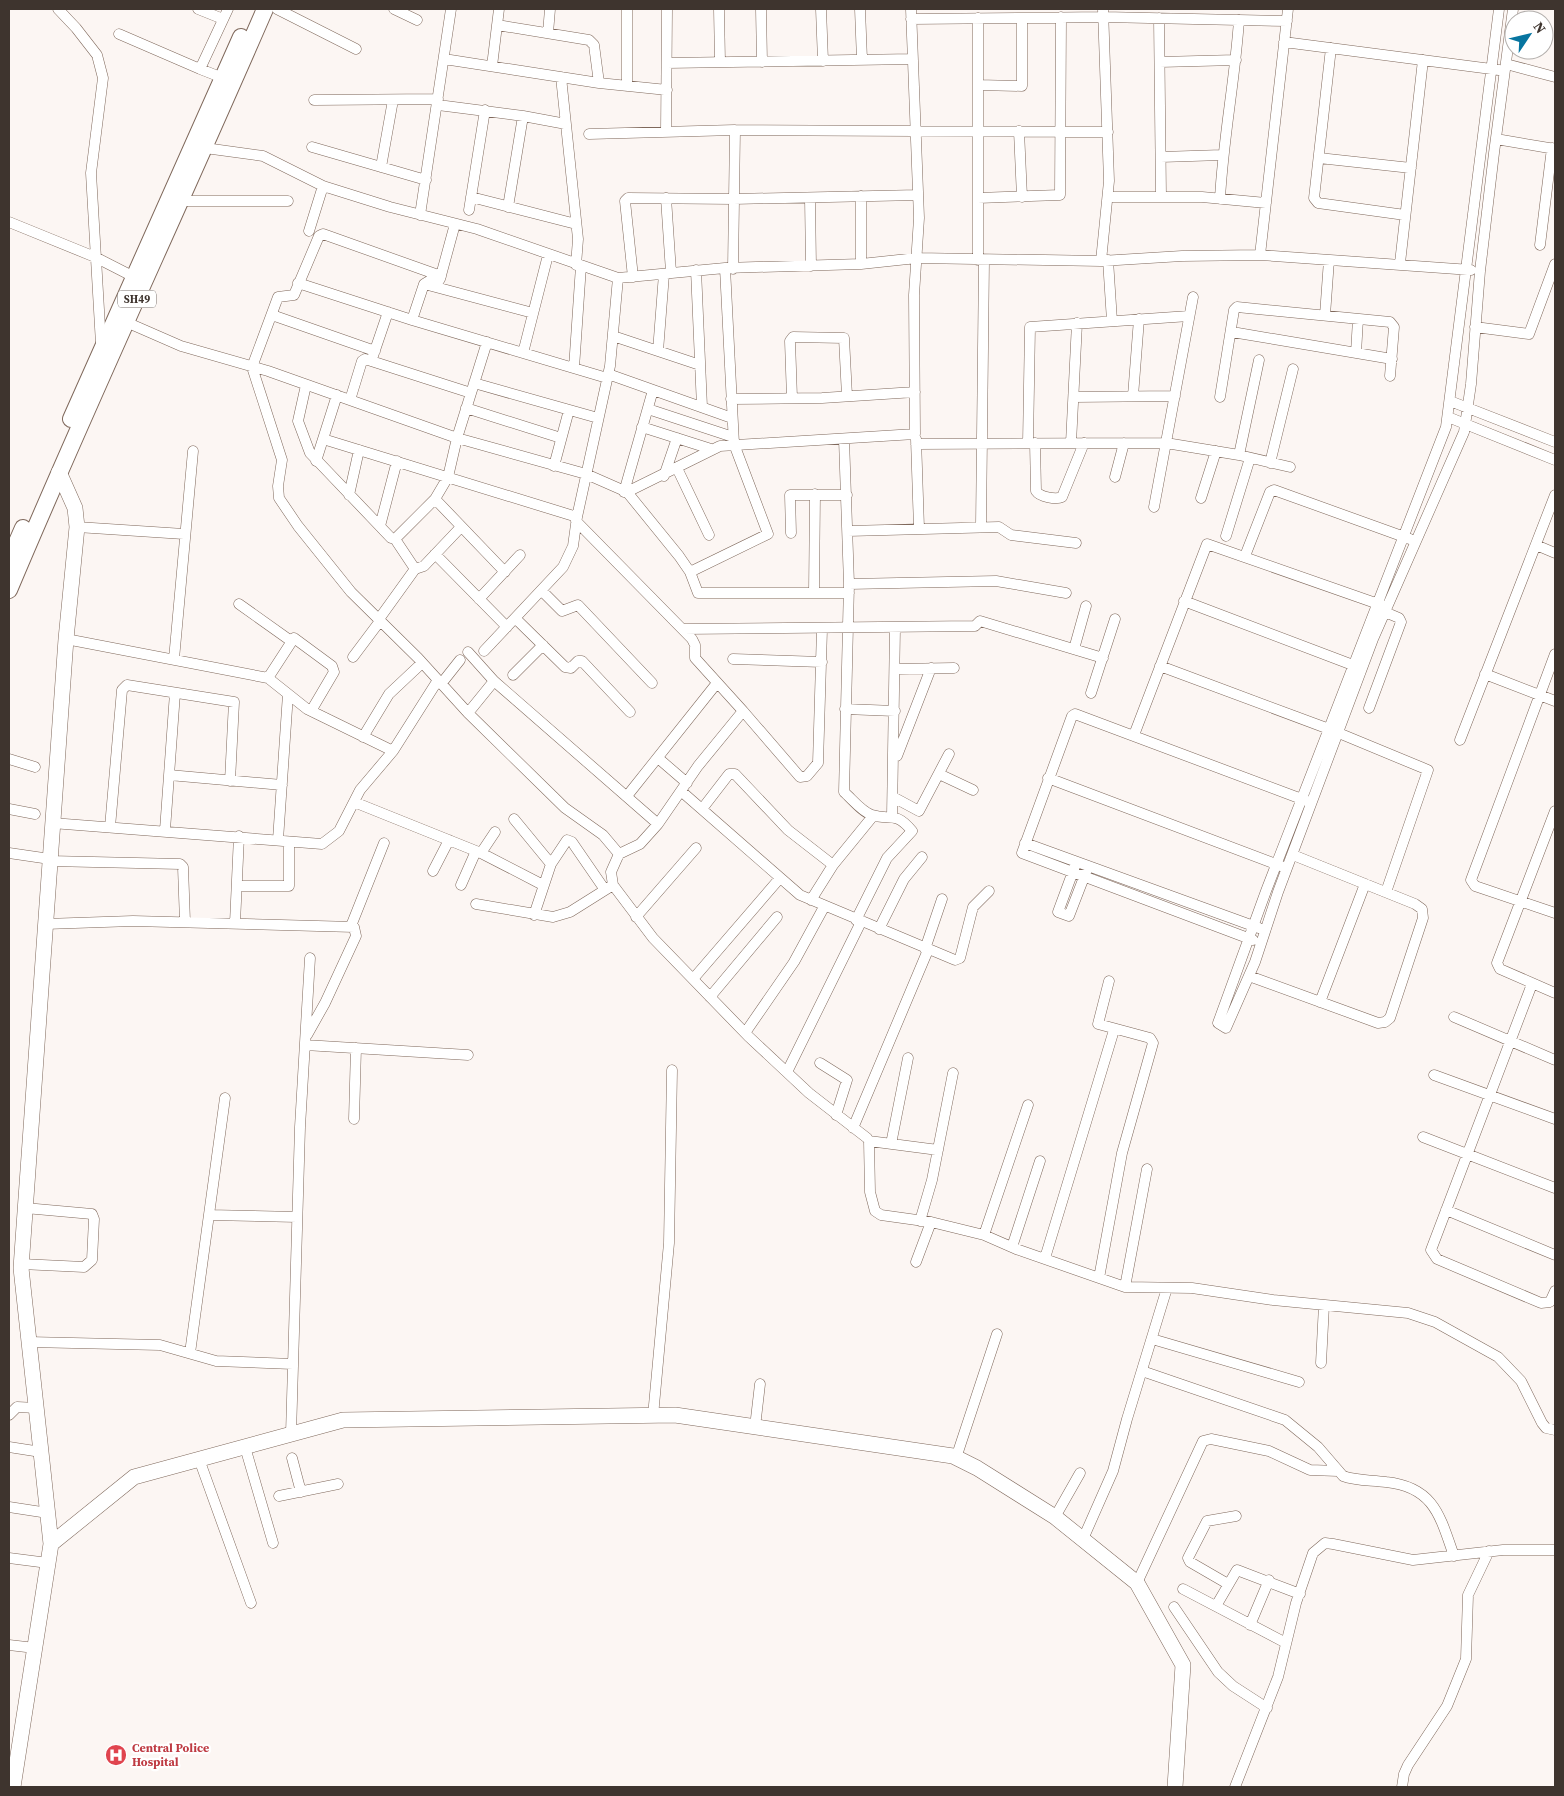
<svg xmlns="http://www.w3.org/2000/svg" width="1564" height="1796" font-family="'Source Serif 4',serif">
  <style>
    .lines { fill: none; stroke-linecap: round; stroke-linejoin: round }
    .street-casing { stroke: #7f685b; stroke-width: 11 }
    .secondary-casing { stroke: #7f685b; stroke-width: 16 }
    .primary-casing { stroke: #7f685b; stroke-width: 18 }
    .street { stroke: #fff; stroke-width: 10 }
    .secondary { stroke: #fff; stroke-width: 15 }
    .primary { stroke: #fff; stroke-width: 16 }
    .labels { text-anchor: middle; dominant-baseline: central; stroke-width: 4.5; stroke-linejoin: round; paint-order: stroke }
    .shield { fill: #fff; stroke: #78716d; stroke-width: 1 }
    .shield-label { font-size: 11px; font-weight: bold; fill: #3e342e }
    .health-label { font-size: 12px; font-weight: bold; fill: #be3a42; stroke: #fff; text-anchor: start }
  </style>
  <rect width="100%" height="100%" fill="#fcf6f3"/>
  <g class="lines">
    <!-- street casing -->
    <g class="street-casing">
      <path id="street" d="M58,9L76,28L97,55L103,78L91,173L101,344
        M198,9L223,19
        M277,9L356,49
        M394,9L417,20
        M627,9V86
        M719,9L720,62
        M761,9L762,62
        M821,9L823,61
        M860,9L862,60
        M1499,9L1446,427L1266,891L1218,1023L1226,1028L1255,962L1278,892L1373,639L1464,432L1471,384L1480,271L1494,153L1513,9
        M978,18V260
        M1159,18L1161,197
        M911,19L1104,17L1287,21
        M497,25L589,40L594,45L599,83
        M548,33L550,9
        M119,34L200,69L228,9
        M1284,42L1499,70
        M1331,48L1314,198L1318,203L1405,215
        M444,59L599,83L667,90
        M1160,62L1236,60
        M667,63L913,59
        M1506,64L1555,77
        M492,66L499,9
        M200,69L223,78
        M561,77L578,239L576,265
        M978,85L1022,86V18
        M314,100L438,99
        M438,105L523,116L566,124
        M1019,131L1022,197
        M666,132L667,9
        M589,134L735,130L1108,132
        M1496,139L1555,149
        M312,147L426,180
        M205,148L263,156L323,186L390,207L477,229L618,278L610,366L577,517L573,546L563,567L484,651
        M1161,157L1222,155
        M1319,158L1411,168
        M381,167L393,100
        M471,197L576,224
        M1108,197H1202L1266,203
        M666,198L671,272
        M810,198L811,266
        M978,198L1060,195L1061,17
        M1220,199C1223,139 1235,80 1239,20
        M181,201H288
        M508,207L523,116
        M469,210L485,110
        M420,215L451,9
        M9,222L95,257L138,279
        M309,231L323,186
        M1540,245L1552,148
        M1260,255L1288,9
        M1108,260L1112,321
        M1101,261L1182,256L1260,255L1471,270
        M1400,263L1423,60
        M861,264V196
        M733,269L735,130
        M696,270L702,407
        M441,276L323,234L319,236L294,295L278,297L252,367L282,460L278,486L279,498L298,526L351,592L418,658L468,713L565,808L603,835L619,854L611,872L613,885L653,938L748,1036L809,1093L867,1138L869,1141L870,1192L875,1211L881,1215L931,1222L984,1235L1016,1249L1125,1287L1192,1288L1273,1300L1408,1313L1435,1322L1498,1357L1521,1381L1542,1423L1546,1428L1555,1430
        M633,277L625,201L628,198L734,199L918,195
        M618,278L725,268L861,264L917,258L1101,261L1109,181L1103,9
        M298,283L412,320L607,378
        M428,285L533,313
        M272,315L375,351
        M1325,315L1329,260
        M412,320L424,284L429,281L438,282L440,279L455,224
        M126,322L181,346L268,371L457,438L586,474L627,492L720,446L915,434L914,295L919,218L911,9
        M1475,327L1529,334L1555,264
        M1232,332L1392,359
        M613,336L700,365
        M658,351L664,274
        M523,353L548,255
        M1356,353L1358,319
        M373,356L388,312
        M574,368L581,266
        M608,374L732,418
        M474,383L598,418
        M306,385L298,421L310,453L391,538L395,539L435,499L448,477L457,438L487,342
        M1133,396L1139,319
        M1074,397L1175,396
        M1220,397L1234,310L1237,307L1390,322L1394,327L1390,376
        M792,398L790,341L793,337L844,338L847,396
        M731,399L822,398L915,392
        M350,400L362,361L365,359L471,393
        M1450,401L1555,442
        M466,408L561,438
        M648,409L733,437
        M1448,417L1555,460
        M642,427L711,449
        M323,439L577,517
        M844,439L849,584L844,792C852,799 862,812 872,815C889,821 895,810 912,831L887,858L856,920
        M916,439L919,528
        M1028,443L1030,327L1189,316
        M1035,443L1036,491C1040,497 1056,500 1062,497L1084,443
        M1071,443L1077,323
        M916,444L1166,443L1239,455L1290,467
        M1239,455L1259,360
        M316,461L337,395
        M1270,463L1293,369
        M554,466L569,410
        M677,468L709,535
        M664,476L677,438
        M1115,477L1124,443
        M624,492L653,390
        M627,492L679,556L690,572L698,593H849
        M349,495L359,450
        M1201,498L1216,451
        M435,499L505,572
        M1154,507L1193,297
        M576,521L692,639L695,645V658L743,711
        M380,526L397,461
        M981,526L984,260
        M77,527L184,534
        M848,531L999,527L1011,535L1076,543
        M791,533L790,495H847
        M1226,536L1250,458
        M395,539L415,569
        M1536,545L1555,553
        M435,554L507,627
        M1245,556L1270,492L1274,490L1410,539
        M690,572L768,534L734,444L725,268
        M849,584L996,581L1066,593
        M542,591L562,611L578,605L652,683
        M814,593L815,494
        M479,599L520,555
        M1184,601L1358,667
        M239,604L291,641
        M515,618L565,667L571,668L578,661H582L630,712
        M379,619L415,569L424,566L461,527
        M683,629L975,626L980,621L1103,658
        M66,639L268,678L307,709L393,751L438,680
        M1074,649L1086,606
        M468,652L494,681L658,824
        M1555,654L1471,880L1475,886L1555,913
        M353,657L380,621
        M174,659L193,451
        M733,659L822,662
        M1160,666L1329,729L1428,770L1386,892
        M895,669L954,668
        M1485,674L1555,701
        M513,675L543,645
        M268,678L294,638L332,666L334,672L311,711
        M441,684L460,660
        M1091,693L1115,619
        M1369,708L1401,622L1399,618L1385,612
        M845,709L895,711
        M468,713L494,681
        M1134,735L1207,544L1384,606
        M363,737L389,694L422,663
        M1460,740L1555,495
        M897,756L931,668
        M658,758L687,783
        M9,759L35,767
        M939,774L973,790
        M169,775L282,785
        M1048,778L1281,866
        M681,791L800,895L955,960L960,958L973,907L989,891
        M627,796L717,683
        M893,797L919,811L949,754
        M354,802L481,853L543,885
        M9,809L35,814
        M702,809L729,774H735L788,830L833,865
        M1555,811L1497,963L1500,969L1555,993
        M892,816L895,628
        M514,819L551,864
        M52,823L322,844L339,831L360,790L393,751
        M110,827L122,690L127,685L234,702L230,781
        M165,830L175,693
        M278,840L288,694
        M1025,843L1259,928
        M9,853L50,859
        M481,853L495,832
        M619,854L640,844L658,824L698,766L743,711L800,777L807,776L818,763L822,629
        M50,861L180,864L183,867L185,922
        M1075,866L1058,912L1069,916L1086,872
        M433,871L449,840
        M461,885L476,851
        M237,886H289V842
        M811,900L833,865L873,816
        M476,904L553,917L570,912L613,885
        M534,915L551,864L567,840L572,842L605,890
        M636,917L696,848
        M235,923L239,836
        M45,924L133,921L354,927L356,936L325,1003L307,1035
        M351,926L384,843
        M879,929L904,879L922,857
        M1253,940L1022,853L1072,716L1075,714L1307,801
        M925,949L942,899
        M1249,976L1378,1023L1385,1022L1390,1018L1423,918L1422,909L1415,904L1293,855
        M693,979L780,878
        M1532,984L1431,1250L1437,1259L1541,1303L1550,1302L1555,1291
        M710,997L777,917
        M1320,1002L1365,884
        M1454,1017L1555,1060
        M745,1033L794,962L824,907
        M305,1045L468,1055
        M820,1063L847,1080L836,1115
        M787,1072L861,922
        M1434,1075L1555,1119
        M354,1119L356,1048
        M853,1128L928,950
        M1423,1137L1555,1188
        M869,1141L938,1150
        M891,1144L908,1058
        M1446,1210L1555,1255
        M209,1215L297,1217
        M920,1221L932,1180L953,1073
        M984,1235L1028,1105
        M1012,1247L1040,1161
        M1045,1258L1114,1030
        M916,1262L931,1222
        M21,1264L84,1267L92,1260L94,1219L92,1214L25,1208
        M1099,1278L1122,1153L1153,1043L1150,1038L1098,1024L1109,981
        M1125,1287L1147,1169
        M1152,1339L1299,1382
        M29,1342L160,1345L216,1361L293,1364
        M190,1353L225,1098
        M1321,1363L1324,1305
        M1142,1371L1285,1420L1318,1447L1343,1476C1356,1481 1372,1480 1386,1482C1434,1487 1440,1516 1454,1556
        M9,1415L17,1407L37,1408
        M653,1416L669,1243L672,1070
        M755,1427L760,1384
        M291,1434L300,1127L310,958
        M9,1447L41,1452
        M245,1447L273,1543
        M292,1458L301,1492
        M956,1458L997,1334
        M199,1459L251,1603
        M279,1496L338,1484
        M9,1507L48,1513
        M1055,1517L1080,1473
        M1083,1539L1113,1471L1127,1419L1167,1288
        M9,1558L48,1563
        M1137,1583L1203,1441L1211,1439L1269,1451L1310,1470L1338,1471
        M1228,1584L1190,1562L1188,1558L1207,1521L1236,1516
        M1183,1589L1286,1643
        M1216,1606L1237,1570L1300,1594
        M1174,1607L1218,1672L1233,1686L1267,1708
        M1250,1625L1269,1580
        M9,1645L35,1648
        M1235,1787L1278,1677L1296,1603L1313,1553L1325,1543L1333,1544L1413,1560L1503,1550H1555
        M1402,1787L1404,1774L1408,1765L1447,1706L1466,1659L1468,1595L1489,1551"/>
    </g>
    <!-- secondary casing -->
    <g class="secondary-casing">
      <path id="secondary" d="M51,1544L134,1477L343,1420L675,1415L953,1456L977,1468L1055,1517L1137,1583L1183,1665L1175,1787
        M13,1787L51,1544L21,1268L66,639L77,527L75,508L59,472"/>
    </g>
    <!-- primary casing -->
    <g class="primary-casing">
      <path id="primary" d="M71,419L241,37
        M9,560L23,528
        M9,590C91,395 181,203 265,9"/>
    </g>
    <!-- street -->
    <use href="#street" class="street"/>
    <!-- secondary -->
    <use href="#secondary" class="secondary"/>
    <!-- primary -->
    <use href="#primary" class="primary"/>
  </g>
  <!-- icons -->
  <defs>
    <g id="hospital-disc" transform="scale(1.125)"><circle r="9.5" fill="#e0444e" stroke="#fff"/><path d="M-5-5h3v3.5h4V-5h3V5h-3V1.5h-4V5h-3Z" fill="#fff"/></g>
  </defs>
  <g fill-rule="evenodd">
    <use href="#hospital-disc" x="116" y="1755"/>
  </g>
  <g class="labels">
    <!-- shield labels -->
    <rect class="shield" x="118" y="290.5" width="38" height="17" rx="4"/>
    <g class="shield-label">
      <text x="137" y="299">SH49</text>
    </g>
    <!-- health labels -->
    <g class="health-label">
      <text x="132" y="1748">Central Police<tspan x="132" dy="14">Hospital</tspan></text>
    </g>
  </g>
  <!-- border -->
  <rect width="1564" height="1796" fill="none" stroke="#3e342e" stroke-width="20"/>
  <!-- north arrow -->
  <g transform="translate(1529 35) rotate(55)"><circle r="24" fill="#ffffff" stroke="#b2aeab"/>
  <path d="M0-4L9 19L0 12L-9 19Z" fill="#0775a0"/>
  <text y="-8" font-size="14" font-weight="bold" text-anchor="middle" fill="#3e342e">N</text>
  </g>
</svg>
